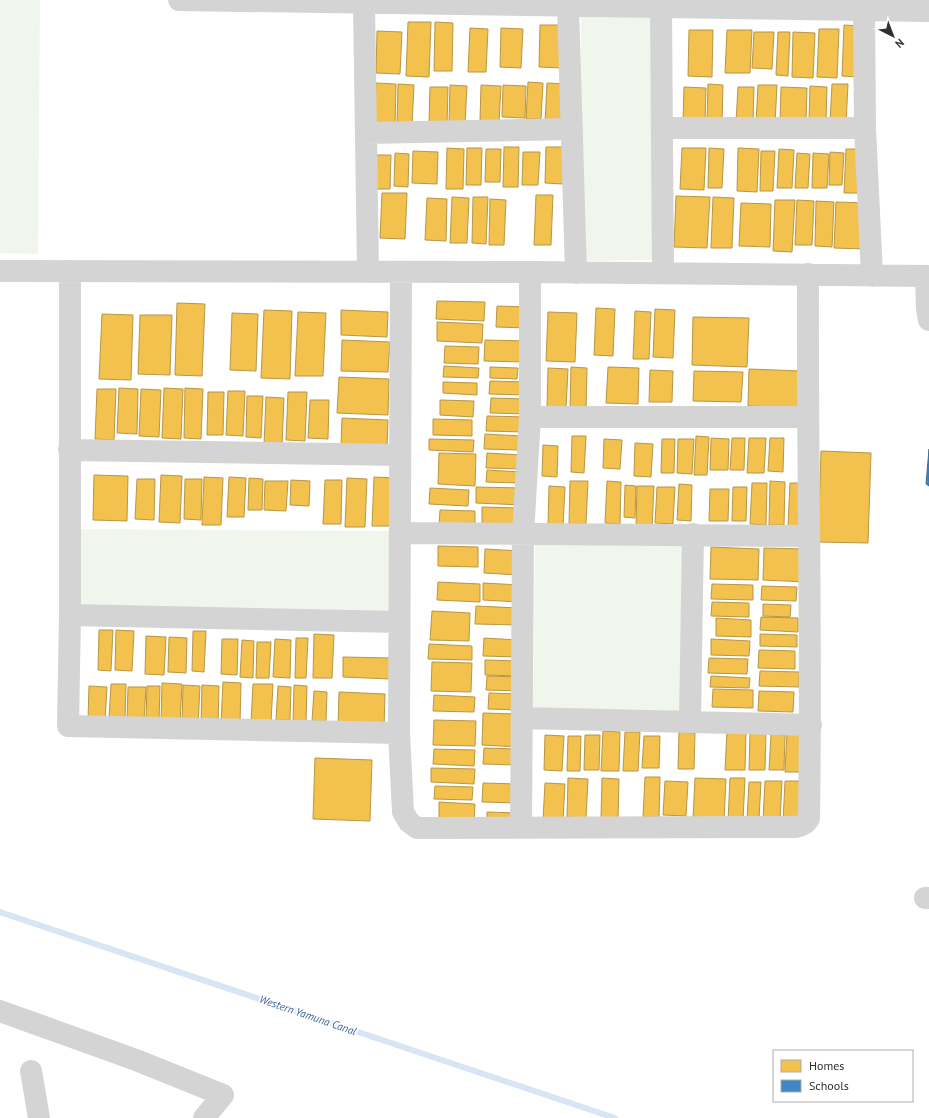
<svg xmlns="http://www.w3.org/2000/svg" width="929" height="1118" font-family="'PT Sans',sans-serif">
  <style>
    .green { fill: #f0f6ec }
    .homes { fill: #f2c14e; stroke: #b89645 }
    .schools { fill: #3f88c5; stroke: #3a6e98 }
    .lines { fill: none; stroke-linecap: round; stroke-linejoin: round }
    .stream { stroke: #d8e5f4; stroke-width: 6 }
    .minor { stroke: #d4d4d4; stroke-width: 22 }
    .labels { text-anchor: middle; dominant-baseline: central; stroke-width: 4; stroke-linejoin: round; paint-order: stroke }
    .water-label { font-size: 11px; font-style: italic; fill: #376498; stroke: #fff }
  </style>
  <rect width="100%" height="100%" fill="#fff"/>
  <!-- green -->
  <path class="green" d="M0,0H40L38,254L0,253Z
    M581,15H653L654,260L582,261Z
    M75,529L391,531L390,612L74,610Z
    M535,544L683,545L681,713L533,711Z"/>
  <!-- homes -->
  <path class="homes" d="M408,22H431L429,77L406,76Z
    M435,22L453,23L452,71H434Z
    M540,25H565L563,68L539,67Z
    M844,25L860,26L858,77L842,76Z
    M470,28L488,29L486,72H468Z
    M501,28L523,29L521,68L500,67Z
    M819,29H839L837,78L817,77Z
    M689,30H713L712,77L688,76Z
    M727,30H752L750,73H725Z
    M377,31L402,32L400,74L376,73Z
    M754,32H774L772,69L752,68Z
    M778,32H790L788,76L776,75Z
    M793,32L815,33L813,78L792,77Z
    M528,82L543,83L541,119H526Z
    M376,83L396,84L395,126H374Z
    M547,83L568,84L566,123H545Z
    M398,84L414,85L412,125L397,124Z
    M708,84L723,85L722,122H707Z
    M832,84H848L846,124L830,123Z
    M450,85L467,86L465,123H449Z
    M481,85L501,86L499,122L480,121Z
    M503,85L526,86L525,118L502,117Z
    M758,85H777L775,124L756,123Z
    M810,86L827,87L826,121H809Z
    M430,87H448L447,125L429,124Z
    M684,87L706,88L705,122L683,121Z
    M738,87H754L753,123L736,122Z
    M781,87L807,88L806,122L780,121Z
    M504,147H519L518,187H503Z
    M546,147H565L563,184L545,183Z
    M447,148L464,149L463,189H446Z
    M467,148H482L481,185H466Z
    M682,148H706L704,190L680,189Z
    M709,148L724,149L722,188H708Z
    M738,148L759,149L757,192L737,191Z
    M486,149H501L500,182H485Z
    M779,149L794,150L792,188H777Z
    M846,149H865L863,193H844Z
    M413,151L438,152L437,184L412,183Z
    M761,151H775L773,191H760Z
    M523,152H540L538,185H522Z
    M830,152L844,153L842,185H829Z
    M395,153L409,154L408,187L394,186Z
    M797,153L810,154L808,188H795Z
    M813,153L829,154L827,188H812Z
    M374,155H391L390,189H372Z
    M382,193H407L405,239L380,238Z
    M536,195H553L551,245H534Z
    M676,196L710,197L707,248L674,247Z
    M452,197L469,198L467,243H450Z
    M473,197H488L486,244L472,243Z
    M713,197L734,198L732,248H711Z
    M427,198L447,199L446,241L425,240Z
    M490,199L506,200L504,245H489Z
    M775,200H795L792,252L773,251Z
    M797,200L814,201L812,245H795Z
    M816,201L834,202L832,247L815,246Z
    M836,202L867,203L866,249L834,248Z
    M741,203L771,204L770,247L739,246Z
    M437,301L485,302L484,321L436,319Z
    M177,303L205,304L202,376L175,375Z
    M497,306L528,307L527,328L496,327Z
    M596,308L615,309L613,356L594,355Z
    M655,309L675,310L673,358L653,357Z
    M264,310L292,311L290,379L261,378Z
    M341,310L388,312L387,337L341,335Z
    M635,311L651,312L649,359H633Z
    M298,312L326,313L323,376H295Z
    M548,312L577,313L575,362L546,361Z
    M232,313L258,314L256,371L230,370Z
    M102,314L133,315L131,380L99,379Z
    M140,315H172L170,375L138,374Z
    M693,317L749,318L747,367L692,365Z
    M437,322L483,324L482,343L437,341Z
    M342,340L390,342L388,372L341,371Z
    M485,340L525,341L524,362L484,361Z
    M445,346L479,347L478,364L444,363Z
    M444,366L479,368L478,378L443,377Z
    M490,367L518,368L517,379L490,378Z
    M571,367L587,368L586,410L570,409Z
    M608,367L639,368L638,404L606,403Z
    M548,368L568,369L566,408L547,407Z
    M749,369L801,371L800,408L748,406Z
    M650,370L673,371L672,402H649Z
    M694,371L743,372L741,402L693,401Z
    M339,377L389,379L388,415L337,413Z
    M490,381L528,382L527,395L489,394Z
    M443,382L477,383V395L443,393Z
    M119,388L138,389L137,434L117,433Z
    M164,388L183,389L181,439L162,438Z
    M185,388L203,389L201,439L184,438Z
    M97,389H116L114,440L95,439Z
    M141,389L161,390L159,437L139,436Z
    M228,391H245L243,436L226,435Z
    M208,392H224L223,435H207Z
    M288,392H307L305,441L286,440Z
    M247,396H263L261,438L246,437Z
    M266,397L284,398L282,445H264Z
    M491,398L528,399L527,414L490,413Z
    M310,400H329L328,439L308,438Z
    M440,400L474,401L473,417L440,415Z
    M487,416L526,417L525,432L486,431Z
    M342,418L388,420L387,448L341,446Z
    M433,419L472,420V436L433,435Z
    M485,434L521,436L520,450L484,449Z
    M572,436H586L584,473L571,472Z
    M696,436L709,437L707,475H694Z
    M711,438L729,439L728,470H710Z
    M732,438H745L744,470H730Z
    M749,438H766L764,473H747Z
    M770,438H784L783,472L768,471Z
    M429,439L474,440L473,452L429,450Z
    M604,439L622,440L620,469L603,468Z
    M662,439H675L674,473H661Z
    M678,439H694L692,474L677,473Z
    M635,443L653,444L651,477L634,476Z
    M543,445L558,446L557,477L542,476Z
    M821,451L871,453L868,543L818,542Z
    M439,453L476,454L475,486L438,484Z
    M487,453L522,455L521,469L486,468Z
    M487,470L521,472L520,483L486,482Z
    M94,475L128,476L127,521L93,520Z
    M161,475L182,476L180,523L159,522Z
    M204,477L223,478L221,525H202Z
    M229,477L246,478L244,517H227Z
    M374,477L394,478L392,526H372Z
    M249,478L263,479L262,510H248Z
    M347,478L367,479L365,527H345Z
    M137,479H155L154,520L135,519Z
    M185,479H202L201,520L184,519Z
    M291,480L310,481L309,506L290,505Z
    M325,480H342L341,524H323Z
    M265,481H288L286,511L264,510Z
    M570,481H588L586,524H569Z
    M607,481L621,482L620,524L605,523Z
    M770,481L785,482L784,525H769Z
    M752,483H767L766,525L750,524Z
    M790,483H803L801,526H788Z
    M679,484L692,485L691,521L677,520Z
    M625,485L636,486L635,518L624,517Z
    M549,486L565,487L563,527L548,526Z
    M637,486H654L652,529H636Z
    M476,487L522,488V505L476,503Z
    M657,487H675L673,524L655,523Z
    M733,487H747L746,521H732Z
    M430,488L469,490L468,506L429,504Z
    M710,489H729L728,521H709Z
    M482,507L518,508L517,531L482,530Z
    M440,510L475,511V528L439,526Z
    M438,546L478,547V567L438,566Z
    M711,547L759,549L758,580L710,579Z
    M764,548L807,549L806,582L763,580Z
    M485,549L521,551L519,575L484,573Z
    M438,582L480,584V602L437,600Z
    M483,583L520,585L519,602L483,600Z
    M712,584L753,585V600L711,599Z
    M762,586L797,587L796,601L761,600Z
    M712,602L749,603V617L711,616Z
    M763,604L791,605L790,617L763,616Z
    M476,606L518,608V625L475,624Z
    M432,611L470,613L469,641L430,640Z
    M761,617L798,618V632L760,630Z
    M716,618L751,620V637L716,636Z
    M99,630H113L111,671L98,670Z
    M116,630L134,631L132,671L115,670Z
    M193,631H206L204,672L192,671Z
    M314,634L334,635L332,678H313Z
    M760,634L797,635V647L760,646Z
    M146,636L166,637L164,675L145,674Z
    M169,637L187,638L186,673L168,672Z
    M296,638H308L306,678H295Z
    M484,638L519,640L518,657L483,656Z
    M222,639H238L237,675L221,674Z
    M275,639L291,640L290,678L273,677Z
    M711,639L750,641L749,656L711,655Z
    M242,640L254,641L253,678L240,677Z
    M257,642H271L269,678H256Z
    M429,644L472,646V660L428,659Z
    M759,650L795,651V669L758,668Z
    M343,657L391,658L390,679L343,677Z
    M709,658L748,659L747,674L708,673Z
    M485,660L520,661V676L485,675Z
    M432,662L472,663L471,692L431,691Z
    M760,671L799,672V687L759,686Z
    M487,676L520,677V691L486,690Z
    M711,676L750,678L749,688L710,687Z
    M223,682L241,683L240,724L221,723Z
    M162,683L182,684L180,724H161Z
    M111,684H126L125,719L109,718Z
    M253,684H273L271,723L251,722Z
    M183,685L200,686L198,726L182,725Z
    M202,685L219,686L218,726L201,725Z
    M294,685L307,686L306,722H293Z
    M89,686L107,687L105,721L88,720Z
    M147,686H160L159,722L146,721Z
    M278,686L291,687L290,720H276Z
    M128,687H146L144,721L127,720Z
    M713,689L753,690V708L712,707Z
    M314,691L327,692L326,721H312Z
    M759,691L794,692L793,712L758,711Z
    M339,692L385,694L384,729L338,728Z
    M489,693L521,694L520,710L488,709Z
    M434,695L475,697L474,712L433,711Z
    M483,713L519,714L518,747L482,745Z
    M434,720L476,721L475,746L433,745Z
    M603,731L620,732L619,771H601Z
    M727,731L746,732L745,770H725Z
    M625,732H640L638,771H623Z
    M679,732L695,733L694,769H678Z
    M750,732H766L765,770H749Z
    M787,733L807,734L806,772H785Z
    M771,734L785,735L784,770H769Z
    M545,735L564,736L562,771L544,770Z
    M585,735H600L599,770H584Z
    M568,736H581L580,771H567Z
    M644,736H660L659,768H642Z
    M484,748L518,749L517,765L483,764Z
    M434,749L475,750L474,766L433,764Z
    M315,758L372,760L370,821L313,819Z
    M431,768L475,769L474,784L431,782Z
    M645,777H660L659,817H643Z
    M568,778L588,779L586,818L567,817Z
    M602,778L619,779L618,819L601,818Z
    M695,778L726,779L724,820L693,819Z
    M730,778H745L743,821H728Z
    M665,781L688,782L686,816L663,815Z
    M765,781H782L780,822L763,821Z
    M785,781H802L801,823L783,822Z
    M749,782H761L759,819H747Z
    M483,783L518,784L517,803L482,802Z
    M545,783L565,784L563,821L543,820Z
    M435,786L473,787L472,800L434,799Z
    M439,802L475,804L474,823L439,821Z
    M487,812L518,813L517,825L487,824Z"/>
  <!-- schools -->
  <path class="schools" d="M929,449V486L926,484Z"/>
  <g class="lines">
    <!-- stream -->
    <path class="stream" d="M0,912L615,1118"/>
    <!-- minor -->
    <path class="minor" d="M179,0L929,11
      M364,3L368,272
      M568,5L576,273
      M661,7L663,273
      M864,9L865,128L872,276
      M662,128H865
      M366,133L572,129
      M0,271L530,272L929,276
      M70,271V615
      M401,272L399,733L403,812L409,822L417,828L796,827C803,825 806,824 809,818C812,637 807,455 808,274
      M926,276L927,309L929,320
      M530,417H807
      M69,450L400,455
      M400,533L809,536
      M522,718L811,725
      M690,721L693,534
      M399,733L68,726L70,615L399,622
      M521,827L523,534L530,417V272
      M925,898H929
      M0,1011L136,1060L223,1095L204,1118
      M31,1071L39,1118"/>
  </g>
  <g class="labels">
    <!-- water labels -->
    <g class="water-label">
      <text transform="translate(308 1015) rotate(19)">Western Yamuna Canal</text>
    </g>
  </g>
  <!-- legend -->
  <rect x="773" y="1050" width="140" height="52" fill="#ffffff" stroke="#acacac"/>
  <rect x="781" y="1060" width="20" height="12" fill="#f2c14e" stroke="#acacac"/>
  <text x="809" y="1070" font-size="12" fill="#303030">Homes</text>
  <rect x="781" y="1080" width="20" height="12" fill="#3f88c5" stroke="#acacac"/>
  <text x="809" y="1090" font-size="12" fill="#303030">Schools</text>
  <!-- north arrow -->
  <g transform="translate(893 36) rotate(138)" stroke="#ffffff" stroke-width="3" paint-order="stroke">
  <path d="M0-3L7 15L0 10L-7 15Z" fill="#303030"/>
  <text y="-6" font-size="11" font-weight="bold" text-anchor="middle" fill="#303030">N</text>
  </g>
</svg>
